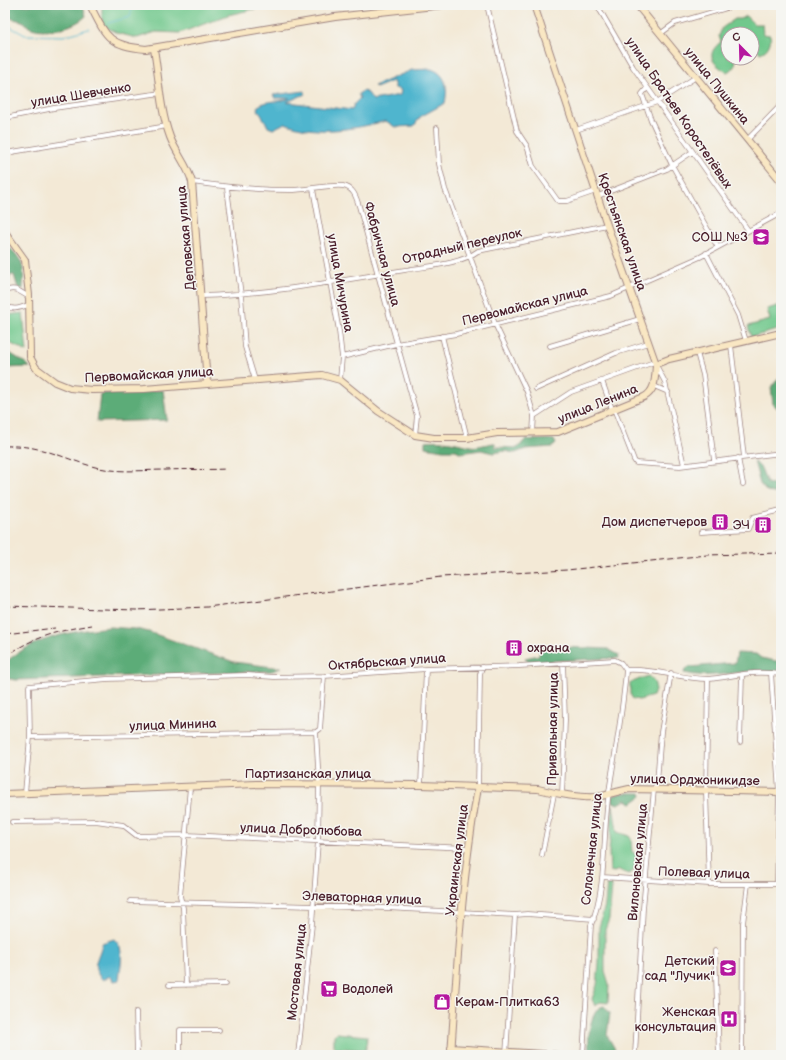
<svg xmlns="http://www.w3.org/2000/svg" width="786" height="1060" font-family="'Balsamiq Sans',sans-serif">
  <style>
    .green { fill: #71c88c; stroke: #5e745c }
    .forest { fill: #5cac78; stroke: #536652 }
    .water { fill: #4fb5ce; stroke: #4c6a7c }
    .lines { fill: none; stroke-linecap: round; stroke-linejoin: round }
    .stream { stroke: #4fb5ce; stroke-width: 1 }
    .street-casing { stroke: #9e8480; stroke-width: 5.5 }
    .secondary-casing { stroke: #9e8480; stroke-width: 8 }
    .street { stroke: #fff; stroke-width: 4 }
    .secondary { stroke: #f9e7c3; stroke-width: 6 }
    .rail { stroke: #4a1f2b; stroke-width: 1; stroke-dasharray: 6 3; stroke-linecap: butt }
    .labels { text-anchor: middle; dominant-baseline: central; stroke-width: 3; stroke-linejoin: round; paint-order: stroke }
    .street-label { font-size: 13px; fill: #4a1f2b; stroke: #f6f6f2 }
    .poi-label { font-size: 13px; fill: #4a1f2b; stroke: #f6f6f2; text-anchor: end }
  </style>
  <rect width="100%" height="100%" fill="#f6f6f2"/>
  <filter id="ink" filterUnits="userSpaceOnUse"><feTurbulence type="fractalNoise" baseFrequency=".025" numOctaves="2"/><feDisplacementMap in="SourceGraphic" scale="8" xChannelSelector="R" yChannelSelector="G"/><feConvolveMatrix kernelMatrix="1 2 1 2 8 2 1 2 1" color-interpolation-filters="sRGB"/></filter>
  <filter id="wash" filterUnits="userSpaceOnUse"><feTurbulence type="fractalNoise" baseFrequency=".012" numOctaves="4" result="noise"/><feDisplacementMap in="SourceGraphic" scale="16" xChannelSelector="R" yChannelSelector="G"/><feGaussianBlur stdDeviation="0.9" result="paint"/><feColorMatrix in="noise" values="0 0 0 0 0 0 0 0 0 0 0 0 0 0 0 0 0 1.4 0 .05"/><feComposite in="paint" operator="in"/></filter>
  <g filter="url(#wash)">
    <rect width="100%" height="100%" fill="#f3e9d6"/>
    <!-- green -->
    <path class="green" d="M102,5H272L228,15L180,33L156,32L137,38L117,33L102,25Z
      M746,16L754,24H762L763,34L770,35C772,42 768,51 760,53L755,46H752V34H728V58H736L735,67L727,72C712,64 705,54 721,42L719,36L722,28L735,19H740Z
      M781,305V329L751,337L748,326L770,320L767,309Z
      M23,313L27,352L8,342L6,315Z
      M648,676C656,682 657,687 653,696L639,700L633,699L630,694V683Z
      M613,805L617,832L629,836L631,839L632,852L636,854L634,871L628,874L619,870L614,872L610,871L609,852Z
      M611,882L612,887L609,919L605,930V971L609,984L608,1003L600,1002L595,1006L592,999L597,985L599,963V927L605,905L607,884Z
      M337,1033L367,1036L366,1050L334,1048V1035Z"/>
    <!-- forest -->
    <path class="forest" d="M5,5H83L86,16C74,28 45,34 29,27C27,26 26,23 24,22C16,18 13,22 5,13Z
      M10,248C25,262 24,270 23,289L18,288L14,275H10L9,282L5,284V250Z
      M5,350L27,364L30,367L5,368Z
      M781,375V412L773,404L771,388Z
      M163,390L167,420L97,422L100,394Z
      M526,439C535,441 548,438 554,440L556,444L552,447L526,449L515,453L505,451L493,453L481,450L461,453L456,450H443L425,447V441C438,439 458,443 470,446C477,448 488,443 495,443V447L518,448Z
      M754,461L761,468L767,483L781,488V494L767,492L760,484Z
      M110,627L136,629L149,632L234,662L281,668L272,671L15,680L5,678V663C33,637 74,631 110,627Z
      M541,646L608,649L619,655L618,658L528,662L525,658L539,655Z
      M737,653L756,654L761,658L781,662V672C773,672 764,671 756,671C732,672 708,679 684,673L685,669L690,667L735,663Z
      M621,793H641L642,796L632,803L626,800L618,804L613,802L612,796Z
      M604,1006L610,1013L607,1035L615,1049L613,1052L589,1051C587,1040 590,1008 604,1006Z"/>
    <!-- water -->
    <path class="water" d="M431,69C447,74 448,88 445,103L420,117L414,126L395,127L386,121C354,129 317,136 285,123L273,129L268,127C265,119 260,115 257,107C266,99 279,103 290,98H275L273,95L305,91V94L287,102L352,110L354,104L360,98L358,94L363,91L368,93L373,100L400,95L401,90L395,88L393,81L376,88L374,86L412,70Z
      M114,939C126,949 120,967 119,980L114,981L110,976L103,980C88,966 100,958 102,943Z"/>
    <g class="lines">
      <!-- stream -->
      <path class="stream" d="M108,23L130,17L133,5
        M5,24L25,35L63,36L89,29"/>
    </g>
  </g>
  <g filter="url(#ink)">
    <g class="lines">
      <!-- street casing -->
      <g class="street-casing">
        <path id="street" d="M487,5L517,131L527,146L533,166L558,201H567L596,191
          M597,5L633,67L748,230
          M660,34L675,23L730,7L748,5
          M647,88L642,94L651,120L672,165L717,246
          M5,118L54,108L161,93
          M437,128L439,164L445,189L495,324L527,392L534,416L533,433
          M576,130L657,102L696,77
          M747,140L781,105
          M5,169L6,153L167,126
          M192,182C225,187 258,190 291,190C304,190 333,184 343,186C354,188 356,197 359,206L417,416L415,435
          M227,188L241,295L245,347L255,380
          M313,189L339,331L342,357L340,380
          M598,196L667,169L692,152
          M706,253L738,315L746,341
          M5,291C15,286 20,292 29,297
          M202,296C270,294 337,281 405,270C428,266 459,265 478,251L607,225
          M5,305C12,311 20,308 28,305
          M442,336L467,438
          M731,345L744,457
          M550,346L640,319
          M697,353L703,375L714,460
          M342,357L396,344L456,334L611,296L700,257L781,213
          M656,365L665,382L684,465
          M602,381L612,409
          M654,386L668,392
          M536,389L616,353L648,343
          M614,409L634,460L636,463L680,466L781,453
          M534,416L571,392L654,362
          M738,458L743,484
          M701,532L748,529L753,517L781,510
          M771,673L779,792L777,884
          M708,679L706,791L709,884
          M30,737L316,732
          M740,742L742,675
          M421,785L426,669
          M478,788L480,674L482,667
          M25,793L30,737L29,686L107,679L247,675L274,677L324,676L426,669L519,666L615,660L621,663L626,670C655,668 679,679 708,679C723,678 738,674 753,673C762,672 772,673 781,674
          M562,795L565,720L563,663
          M12,822L96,821L123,825L137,836L186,835L467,848
          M542,855L554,794
          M602,877L709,884H781
          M130,901L387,908L515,915L527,914L594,919
          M715,951L719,1055
          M169,985L226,984
          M186,985L183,908L180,896L190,787
          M136,1012L137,1055
          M180,1055V1030H219
          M298,1055L312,924L318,841L319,784L316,732L320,729L324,676
          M506,1055L515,915
          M583,1055L591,925C608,883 602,835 609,792C615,751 623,712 626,670
          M635,1055L643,908L654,789L657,782L661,732L671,673
          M742,1055L743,923L748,884"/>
      </g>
      <!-- secondary casing -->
      <g class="secondary-casing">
        <path id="secondary" d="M90,5C106,37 109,46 146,49L335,17L443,5
          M637,5L781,181
          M154,49C159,78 160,110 170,137C176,153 188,166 192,182L207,383
          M5,232L25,260L29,295L30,357L36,368L55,382L70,388L92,390L144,389L322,375L340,380L378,411L415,435L434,438H467L497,433L558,432L644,397C656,391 655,377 656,364L607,225L534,5
          M656,364L669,359L781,333
          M5,794L256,784L421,785L538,789C553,793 587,800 602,796C612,793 620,791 629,789L781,792
          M451,1048L558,1055
          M451,1055C457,965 462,876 478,788"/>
      </g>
      <!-- street -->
      <use href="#street" class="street"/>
      <!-- secondary -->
      <use href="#secondary" class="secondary"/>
      <!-- rail -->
      <path class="rail" d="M5,446C48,444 72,465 111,470C129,472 148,470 166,470C186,469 207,470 227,469
        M5,606L136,610L207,607L441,577L567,570L707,555L781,553
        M5,634L55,628
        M5,658C29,637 62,630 92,625"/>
    </g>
  </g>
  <!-- icons -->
  <defs>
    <g id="school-square" transform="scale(0.9)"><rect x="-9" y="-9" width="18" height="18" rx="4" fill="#b5179e" stroke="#f6f6f2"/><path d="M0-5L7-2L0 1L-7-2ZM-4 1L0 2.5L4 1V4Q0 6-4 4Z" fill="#fff"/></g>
    <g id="building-square" transform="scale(0.9)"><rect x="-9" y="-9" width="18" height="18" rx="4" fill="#b5179e" stroke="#f6f6f2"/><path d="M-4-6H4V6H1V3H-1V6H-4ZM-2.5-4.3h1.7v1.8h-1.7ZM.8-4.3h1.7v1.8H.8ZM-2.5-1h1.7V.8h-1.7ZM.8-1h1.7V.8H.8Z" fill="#fff"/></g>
    <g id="supermarket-square" transform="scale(0.9)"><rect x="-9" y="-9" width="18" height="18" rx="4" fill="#b5179e" stroke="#f6f6f2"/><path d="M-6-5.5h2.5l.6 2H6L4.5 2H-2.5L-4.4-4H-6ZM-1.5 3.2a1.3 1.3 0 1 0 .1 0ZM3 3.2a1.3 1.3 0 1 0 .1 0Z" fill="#fff"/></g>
    <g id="shop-square" transform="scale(0.9)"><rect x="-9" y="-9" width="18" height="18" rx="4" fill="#b5179e" stroke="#f6f6f2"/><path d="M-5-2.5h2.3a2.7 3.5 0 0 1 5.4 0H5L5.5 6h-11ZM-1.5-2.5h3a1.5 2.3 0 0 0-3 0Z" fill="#fff"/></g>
    <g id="hospital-square" transform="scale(0.9)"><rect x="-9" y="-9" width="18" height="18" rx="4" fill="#b5179e" stroke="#f6f6f2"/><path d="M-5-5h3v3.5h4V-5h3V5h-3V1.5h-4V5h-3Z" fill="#fff"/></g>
  </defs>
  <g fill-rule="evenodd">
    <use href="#school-square" x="761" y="237"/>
    <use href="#building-square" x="720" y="522"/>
    <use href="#building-square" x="763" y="525"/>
    <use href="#building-square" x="514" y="648"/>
    <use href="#school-square" x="728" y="968"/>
    <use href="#supermarket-square" x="329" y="989"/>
    <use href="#shop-square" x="442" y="1002"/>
    <use href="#hospital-square" x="729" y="1019"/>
  </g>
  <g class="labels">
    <!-- street labels -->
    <g class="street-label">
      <text transform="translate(717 86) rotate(51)">улица Пушкина</text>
      <text transform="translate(81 95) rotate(-9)">улица Шевченко</text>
      <text transform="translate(679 113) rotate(56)">улица Братьев Коростелёвых</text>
      <text transform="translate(622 232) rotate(71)">Крестьянская улица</text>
      <text transform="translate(186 238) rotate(-95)">Деповская улица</text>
      <text transform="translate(462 246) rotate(-13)">Отрадный переулок</text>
      <text transform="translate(382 254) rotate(75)">Фабричная улица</text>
      <text transform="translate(340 283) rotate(80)">улица Мичурина</text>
      <text transform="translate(525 306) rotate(-14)">Первомайская улица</text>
      <text transform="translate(149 375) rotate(-3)">Первомайская улица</text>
      <text transform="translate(598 404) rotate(-22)">улица Ленина</text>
      <text transform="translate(387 662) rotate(-4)">Октябрьская улица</text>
      <text transform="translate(173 725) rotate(-2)">улица Минина</text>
      <text transform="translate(553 729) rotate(-89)">Привольная улица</text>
      <text x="308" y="774">Партизанская улица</text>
      <text transform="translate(695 780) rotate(1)">улица Орджоникидзе</text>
      <text transform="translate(301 830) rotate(2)">улица Добролюбова</text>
      <text transform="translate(592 849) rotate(-84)">Солонечная улица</text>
      <text transform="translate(457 860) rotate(-83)">Украинская улица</text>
      <text transform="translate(638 862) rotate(-85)">Вилоновская улица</text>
      <text transform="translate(704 873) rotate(2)">Полевая улица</text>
      <text transform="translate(362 898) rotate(2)">Элеваторная улица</text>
      <text transform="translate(297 972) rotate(-84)">Мостовая улица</text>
    </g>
    <!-- poi labels -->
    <g class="poi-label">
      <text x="748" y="237">СОШ №3</text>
      <text x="707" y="522">Дом диспетчеров</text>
      <text x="750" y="525">ЭЧ</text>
      <text x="527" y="648" text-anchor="start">охрана</text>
      <text x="715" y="961">Детский<tspan x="715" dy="15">сад "Лучик"</tspan></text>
      <text x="342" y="989" text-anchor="start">Водолей</text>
      <text x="455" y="1002" text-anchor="start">Керам-Плитка63</text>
      <text x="716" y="1012">Женская<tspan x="716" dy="15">консультация</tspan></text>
    </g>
  </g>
  <!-- margin -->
  <rect width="786" height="1060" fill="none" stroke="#f6f6f2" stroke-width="20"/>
  <!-- north arrow -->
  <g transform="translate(740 46) rotate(337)"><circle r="19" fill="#f6f6f2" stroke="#b1a0a2"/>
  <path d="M0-3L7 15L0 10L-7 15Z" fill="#b5179e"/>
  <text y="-6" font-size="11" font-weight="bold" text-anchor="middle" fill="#4a1f2b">С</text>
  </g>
</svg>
